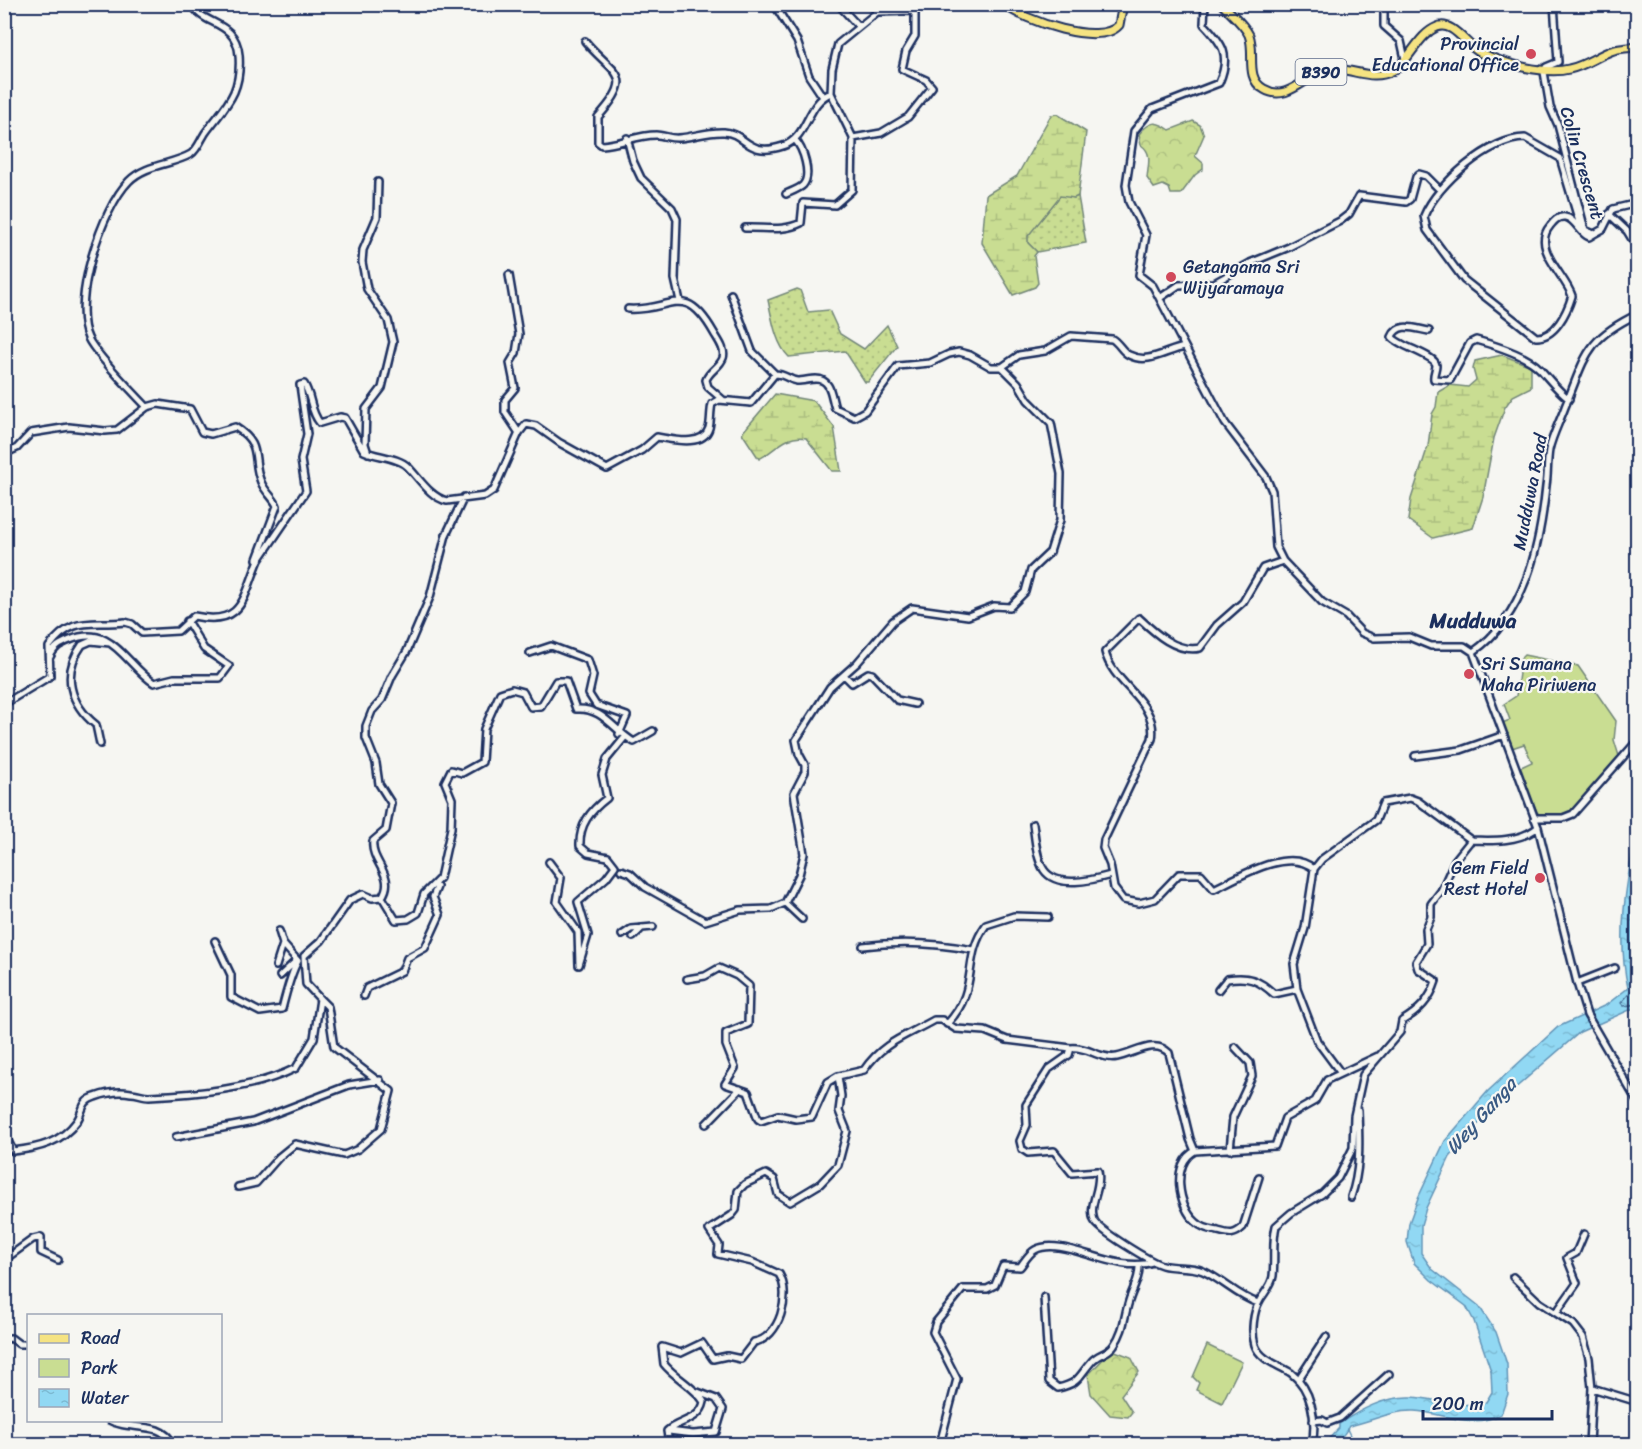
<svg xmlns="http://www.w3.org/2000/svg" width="1642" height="1449" font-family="Sriracha,sans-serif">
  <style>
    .grass { fill: url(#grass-dots); stroke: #728678; stroke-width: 1.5 }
    .forest { fill: url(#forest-crowns); stroke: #728678; stroke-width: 1.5 }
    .wetland { fill: url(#wetland-marsh); stroke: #728678; stroke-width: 1.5 }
    .green { fill: #c9dd92; stroke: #728678; stroke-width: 1.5 }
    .water { fill: url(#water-ripples); stroke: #6294b7; stroke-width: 1.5 }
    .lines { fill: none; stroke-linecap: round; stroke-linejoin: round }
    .shore { stroke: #4a739a; stroke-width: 1.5 }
    .stream { stroke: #6294b7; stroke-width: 1.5 }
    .minor-casing { stroke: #1b2f5e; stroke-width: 10 }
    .major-casing { stroke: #1b2f5e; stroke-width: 11 }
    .minor { stroke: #f6f6f2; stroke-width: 5 }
    .major { stroke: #f5e382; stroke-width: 7 }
    .poi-dot { fill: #d1495b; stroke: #f6f6f2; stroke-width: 2 }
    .labels { text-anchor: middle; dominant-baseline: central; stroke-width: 4.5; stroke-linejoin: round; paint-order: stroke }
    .shield { fill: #f6f6f2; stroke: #5d6b8a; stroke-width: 1.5 }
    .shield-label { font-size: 16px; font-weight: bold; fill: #1b2f5e }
    .poi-label { font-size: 18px; fill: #1b2f5e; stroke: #f6f6f2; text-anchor: end }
    .street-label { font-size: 18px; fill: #1b2f5e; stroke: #f6f6f2 }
    .water-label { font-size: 20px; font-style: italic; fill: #385983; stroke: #f6f6f2 }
    .quarter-label { font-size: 21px; font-weight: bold; fill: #1b2f5e; stroke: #f6f6f2 }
  </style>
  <defs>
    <pattern id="grass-dots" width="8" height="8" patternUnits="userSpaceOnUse" patternTransform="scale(1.5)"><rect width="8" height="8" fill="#c9dd92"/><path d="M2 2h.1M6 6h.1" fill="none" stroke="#acbe80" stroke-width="1.8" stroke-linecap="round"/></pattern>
    <pattern id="forest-crowns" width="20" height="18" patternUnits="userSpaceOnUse" patternTransform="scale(1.5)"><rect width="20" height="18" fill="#c9dd92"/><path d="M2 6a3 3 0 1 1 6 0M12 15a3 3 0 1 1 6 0" fill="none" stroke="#acbe80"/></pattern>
    <pattern id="wetland-marsh" width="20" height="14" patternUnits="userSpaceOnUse" patternTransform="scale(1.5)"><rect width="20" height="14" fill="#c9dd92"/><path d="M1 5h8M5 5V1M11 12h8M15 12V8" fill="none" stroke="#acbe80"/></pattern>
    <pattern id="water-ripples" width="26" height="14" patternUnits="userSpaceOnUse" patternTransform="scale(1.5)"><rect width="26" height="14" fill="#91d8f3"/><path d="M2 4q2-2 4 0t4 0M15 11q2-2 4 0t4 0" fill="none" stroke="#7cbad3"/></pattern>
  </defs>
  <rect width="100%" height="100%" fill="#f6f6f2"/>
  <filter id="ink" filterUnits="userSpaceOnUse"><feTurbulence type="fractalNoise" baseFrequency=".0167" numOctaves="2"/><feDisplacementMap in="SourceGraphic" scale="12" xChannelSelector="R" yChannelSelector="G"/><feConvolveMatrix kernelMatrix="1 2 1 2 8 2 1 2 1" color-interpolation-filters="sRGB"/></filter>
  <g filter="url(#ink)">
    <!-- grass -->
    <path class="grass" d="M1066,195L1074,198L1078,196L1086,243L1037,252L1028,243L1027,236L1060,196Z
      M797,289L800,290L808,312L829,310L840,334L864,349L887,325L897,346L868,382H865L845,351L789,357C775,343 772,318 768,300Z"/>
    <!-- forest -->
    <path class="forest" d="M1193,121L1200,125L1204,135L1195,156L1203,163V169L1195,175L1181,194H1171L1169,188L1163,185L1154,188L1147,178C1148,165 1153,153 1141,145L1139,134C1150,121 1156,120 1170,130Z
      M1115,1351L1131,1357L1139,1372L1121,1395L1132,1412L1128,1417L1110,1415L1091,1394L1088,1375L1108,1354Z"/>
    <!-- wetland -->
    <path class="wetland" d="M1057,114L1086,132L1078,196L1074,198L1060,196L1028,236V243L1037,252L1034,256L1038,283L1035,287L1013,295L982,243L986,195L1017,176L1051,115Z
      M1502,355L1531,366V387L1513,396L1505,407L1494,438L1483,497L1473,528L1433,538L1408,520L1411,499L1428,446L1432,414L1436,407L1438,392L1450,385L1468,387L1476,380L1473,369L1475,361Z
      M775,394L814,401L834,427L841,471H832L806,438C786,433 774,452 759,459L742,433Z"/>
    <!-- green -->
    <path class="green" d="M1524,655L1578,666L1616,721L1614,740L1619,756L1569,814L1540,815L1537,812L1519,768L1532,762L1524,744L1512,748L1502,723L1510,720L1504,704L1516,696L1521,658Z
      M1207,1345L1242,1362L1222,1403L1196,1390L1199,1383L1193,1377Z"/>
    <!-- water -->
    <path class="water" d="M1637,827V1017L1634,1008L1580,1032L1491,1109L1450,1157L1426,1208L1421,1225V1253L1432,1269L1479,1306L1496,1332L1507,1364L1508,1394L1501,1414C1472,1430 1445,1413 1414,1411C1392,1410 1370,1422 1349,1426C1343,1437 1336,1445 1324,1444L1339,1428V1424C1360,1410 1385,1396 1412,1397C1438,1399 1461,1409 1486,1402L1492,1392L1491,1371L1474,1321L1466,1306L1431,1280L1414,1263L1407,1242L1409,1223L1418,1198L1445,1141L1488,1091L1558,1027L1606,1005L1628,988C1616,934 1627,880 1637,827Z"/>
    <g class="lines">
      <!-- shore -->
      <path class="shore" d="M1638,859C1629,903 1627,944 1634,988L1621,1003L1624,1006L1638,1004"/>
      <!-- stream -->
      <path class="stream" d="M1347,1429L1354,1444"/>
      <!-- minor casing -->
      <g class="minor-casing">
        <path id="minor" d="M774,4L797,41L809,76L823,97
          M838,4L858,26
          M1153,4H1163
          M1384,4V26L1401,41L1405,59
          M585,41C613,75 638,73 598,117V142L602,145C620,144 637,135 656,135C663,135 671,139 679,138C694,137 708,131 724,132C746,133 747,158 783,146C809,137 806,103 831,93
          M1544,72L1550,107L1558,125L1585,230L1594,234L1603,229L1613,209L1638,203
          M1546,72V67L1558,62L1554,4
          M627,138L633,161L641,178L672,208L677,219L675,279L680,301
          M853,138L881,133L908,117L932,87L926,80L902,69L906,51L915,36V14L912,11L878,12
          M786,194C790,192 799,189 803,185C812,175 803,148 795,140
          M1609,214L1627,231L1638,249
          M745,228C764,227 783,232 801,223L803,203L835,205L852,190L853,138L831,93L832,69L838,44L876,13L882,4
          M1585,230L1579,222L1560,158L1525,138C1490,138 1437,184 1424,216L1427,230L1464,280L1536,337C1555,338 1567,312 1572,296C1566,276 1531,248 1550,226C1554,221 1558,216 1565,217C1575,218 1580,234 1589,237L1594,234
          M509,275L519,334L516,353L510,363L515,388L505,400V412L519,433
          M731,294L752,351L775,374
          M1160,298L1179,285L1214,283L1250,263L1289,247L1340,221L1349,214L1359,196L1406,202L1410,199L1416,177L1419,174L1426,176L1440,190
          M628,309C671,312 684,280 714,333C718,340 726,350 723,358C720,367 709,371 706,380L708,387L723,400
          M1429,331C1416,329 1398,321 1392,337C1400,347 1435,355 1436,365C1436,370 1433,374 1434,379L1450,380L1470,343L1476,340C1494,345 1527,355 1540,369C1550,380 1557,390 1569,399
          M1185,347L1153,286L1139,275L1146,235L1129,202L1126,185L1134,131L1152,109L1219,83C1231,55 1223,44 1204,24L1205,4
          M147,407C133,392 95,354 88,338C71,302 102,208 129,181C146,164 172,165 191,154C198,149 201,139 206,132C226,105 242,93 239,55C236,19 200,26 193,4
          M368,453L365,444L366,409L382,388L393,342L388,320L367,289L362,262L363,250L377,217L378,182
          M4,454L17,448L31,433L69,427L105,431L117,430L147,407L158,404L190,409L202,432L211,434L235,427C264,445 251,459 261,482C265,492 274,498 277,506L257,559L259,560L306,491L301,460L307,434L300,385L304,384C312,396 310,412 320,423L340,417L345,418L364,451C377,457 398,457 408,467C419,478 431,498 447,501L485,496L494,490L519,433L526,424L536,426L560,443L607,469L642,450L657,437C671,439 703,448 709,428C711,421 710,412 712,404L719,400L751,403L775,374C785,374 789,380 797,381C803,381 810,379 816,379C832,379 831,398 835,408L854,417L865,411L898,366L930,363L949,354L959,352L970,355L991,367H1002L1019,355L1045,351L1071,336L1112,339C1119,343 1122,352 1129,355C1149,365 1166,350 1185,347L1225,423L1266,477L1272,491L1276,547L1283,561L1322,602L1346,616L1362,633L1374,638L1409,637L1431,646H1464L1473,652
          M1283,561L1263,568L1243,602L1217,625L1200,648C1176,653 1155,633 1139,618L1105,652C1113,685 1159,702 1152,739L1104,840L1103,848L1110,865L1114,888L1123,900L1139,903L1155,899L1179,874H1201L1214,889C1239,877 1289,846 1314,869
          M1473,652L1538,827L1577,983L1587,1015L1638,1103
          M1473,652C1525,616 1540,546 1546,486C1548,474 1547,462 1549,450C1552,436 1560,421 1565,407C1586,356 1585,339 1638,314
          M530,653L551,646L588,660L593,676L589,694L596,705L627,716L619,734
          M50,657C54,647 60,644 70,640C112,623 125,664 154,683L174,678H220L229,666L204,649L187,621
          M844,675L852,683L868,673L872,674L897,700L915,704
          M4,704L50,676L49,647C73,615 90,626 125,622L132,624L142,633L178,631L194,616C244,627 243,597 259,560
          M100,744L96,725C70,704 61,674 82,645L91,641L110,643
          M1415,756L1461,750L1504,735
          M1534,818H1563L1573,814L1638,740
          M1033,824C1035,837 1036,858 1044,870C1057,889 1093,880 1111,875
          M549,862L561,878L557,902L578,932L579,965L588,935L578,902L606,878L615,866L608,857L588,853L580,846C579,825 590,811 607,798L602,775L607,759L625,737
          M621,870L630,873L645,887L705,921L740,910L771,909L785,903
          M382,897L396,920L408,919L418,913L424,894L440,878L451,828L452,799L445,782L451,770L462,773L482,762L484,729L500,693L512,689L523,692L531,707L541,706L556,681H566L576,709C603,707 613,730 634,742L653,731
          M802,919L785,903L799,875L804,854L794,793L805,772V765L799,754L796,740L830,687L857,663L893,621L912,608L968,616L994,606L1010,607L1025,592L1031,570L1050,552L1060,520L1061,474L1051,423L1028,400L1018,383L1002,367
          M622,935L631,929L653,927
          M633,937L642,928
          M215,941L231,975V997L260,1012L282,1009C285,997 292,971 298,961L283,944L279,931
          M863,946C899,941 937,943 973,950
          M276,966L283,944
          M280,976L297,960
          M687,979L705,976L719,968L737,976L749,986L748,1024L726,1033V1045L735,1068L725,1084L748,1092L758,1119L761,1121L778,1115L796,1119L812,1117L828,1082L838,1076L864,1070C883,1042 906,1036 934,1020H942L956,1029L985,1031L1007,1040L1071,1048L1069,1055L1049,1069L1026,1105L1027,1125L1020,1141L1022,1149L1028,1153L1054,1151L1072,1173L1098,1171C1102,1188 1088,1204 1094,1220C1098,1230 1151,1262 1162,1265C1175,1269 1190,1265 1203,1271C1223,1280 1237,1296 1258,1303
          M1577,983L1615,968
          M1218,990L1227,979C1248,976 1258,979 1274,994L1297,989
          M364,996L367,988L402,971L407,958L425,948L440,915L433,897L437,887
          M947,1024C981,988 961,959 986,925L1014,916L1048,917
          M1071,1048C1087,1046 1101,1060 1117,1057C1134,1054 1155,1038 1169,1053L1190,1139L1195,1151L1275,1146L1285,1118L1315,1101L1327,1080L1378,1056
          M1340,1072L1317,1041L1297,989L1294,964L1305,928L1314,869L1322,859L1376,820L1383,803L1410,798L1418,801L1471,840
          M706,1124L740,1089
          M4,1133L13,1151C39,1148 61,1143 77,1121C84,1110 81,1101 95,1097C106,1093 120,1091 131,1093C137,1093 143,1096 149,1096C196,1094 254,1089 296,1068L314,1038L320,999L306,984L304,956L321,941L350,900L363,894L372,898L382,897C397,875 370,863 373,841L386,830L391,803L379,784L376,763L366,738V726L372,711L382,700L392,676L407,651L430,597L446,535L464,497
          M176,1137L253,1122L349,1085L380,1080
          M1230,1150L1233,1117L1252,1076L1250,1063L1235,1047
          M1195,1151C1171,1163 1178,1207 1196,1222C1202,1228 1209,1229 1218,1231C1229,1234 1234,1236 1243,1227L1259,1177
          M238,1187L256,1183L279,1157L295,1144L344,1155L358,1149L381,1129L391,1091L334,1047L328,1007L320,999
          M1351,1197C1361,1168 1359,1141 1358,1110
          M4,1260L33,1239L41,1237V1252L58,1260
          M1513,1277L1539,1302L1573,1324L1583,1337L1589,1358L1592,1388L1638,1402
          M1044,1297L1049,1381L1058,1388C1080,1383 1078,1377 1092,1361C1098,1354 1108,1354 1114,1345C1125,1330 1124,1314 1130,1298C1134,1286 1139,1280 1139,1267
          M1556,1313L1577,1283L1567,1258L1576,1253L1584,1234
          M4,1339L11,1338L19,1344H28
          M1298,1380L1326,1337
          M109,1420C130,1432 160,1419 173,1444
          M1313,1421L1322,1420L1327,1423L1340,1418L1389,1374
          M669,1431L693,1434L716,1432L723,1409L716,1399L695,1391
          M669,1444L667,1431C679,1420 700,1421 704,1402C696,1388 674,1377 664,1364L662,1347L681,1353L702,1343L713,1359L727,1356L741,1359L754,1342C779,1339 792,1295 779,1274L752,1262L718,1254L719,1245L709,1230L732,1215L736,1210L738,1191L745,1184L766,1174L774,1179L778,1194L790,1202L820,1184L838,1165L847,1131L839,1111L841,1096L838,1076
          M940,1444L957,1379L933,1332L936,1322L963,1289H987L995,1285L1003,1266L1020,1267C1024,1262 1029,1253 1035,1250C1064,1235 1115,1275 1153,1262
          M1312,1444C1317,1420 1312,1389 1291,1373C1279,1365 1260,1360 1255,1345C1251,1332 1253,1312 1260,1300C1264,1293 1272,1285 1273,1276C1275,1259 1272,1242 1276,1226L1291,1213L1322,1194L1338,1178L1353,1148L1354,1116L1363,1075L1400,1032L1402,1021C1419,1011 1430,1000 1436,981L1418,969L1416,962L1427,944L1426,929L1431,917V904L1441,891L1455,860L1471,840C1492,841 1521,842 1538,827
          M1589,1444L1592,1388"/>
      </g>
      <!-- major casing -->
      <g class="major-casing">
        <path id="major" d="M1004,4C1024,21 1100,47 1119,25L1123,4
          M1222,4C1230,13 1244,24 1249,35C1256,53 1244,78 1264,89C1287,103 1305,76 1325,71C1347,64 1370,83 1392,71C1410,62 1417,35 1437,27C1453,20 1467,47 1481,53C1503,64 1546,75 1569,69C1584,66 1597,56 1611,51C1619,48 1629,48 1638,47"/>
      </g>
      <!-- minor -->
      <use href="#minor" class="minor"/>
      <!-- major -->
      <use href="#major" class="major"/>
    </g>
  </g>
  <!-- markers -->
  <g class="poi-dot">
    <circle cx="1531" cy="54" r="6"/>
    <circle cx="1171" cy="277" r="6"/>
    <circle cx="1469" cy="674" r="6"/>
    <circle cx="1540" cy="878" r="6"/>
  </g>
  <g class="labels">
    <!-- shield labels -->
    <rect class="shield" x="1295.5" y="59" width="51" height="26" rx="4.5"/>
    <g class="shield-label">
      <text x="1321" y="72">B390</text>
    </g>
    <!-- poi labels -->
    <g class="poi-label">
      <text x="1519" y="44">Provincial<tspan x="1519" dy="21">Educational Office</tspan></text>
      <text x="1183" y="267" text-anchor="start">Getangama Sri<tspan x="1183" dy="21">Wijyaramaya</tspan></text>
      <text x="1481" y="664" text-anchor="start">Sri Sumana<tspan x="1481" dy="21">Maha Piriwena</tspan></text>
      <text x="1528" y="868">Gem Field<tspan x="1528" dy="21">Rest Hotel</tspan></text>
    </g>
    <!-- street labels -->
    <g class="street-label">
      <text transform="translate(1582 163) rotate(74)">Colin Crescent</text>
      <text transform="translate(1530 492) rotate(-79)">Mudduwa Road</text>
    </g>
    <!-- water labels -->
    <g class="water-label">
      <text transform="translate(1481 1116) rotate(-48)">Wey Ganga</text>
    </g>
    <!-- quarter labels -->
    <g class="quarter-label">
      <text x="1473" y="621">Mudduwa</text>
    </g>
  </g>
  <!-- margin -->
  <rect width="1642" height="1449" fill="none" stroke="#f6f6f2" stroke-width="24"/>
  <rect x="12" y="12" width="1618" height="1425" fill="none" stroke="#1b2f5e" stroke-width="2" filter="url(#ink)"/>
  <!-- legend -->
  <rect x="27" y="1314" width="195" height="108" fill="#f6f6f2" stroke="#9ea6b7" stroke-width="1.5"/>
  <rect x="39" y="1334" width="30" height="9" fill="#f5e382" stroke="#9ea6b7" stroke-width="1.5"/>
  <text x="81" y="1344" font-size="18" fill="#1b2f5e">Road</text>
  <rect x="39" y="1359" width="30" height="18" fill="#c9dd92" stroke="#9ea6b7" stroke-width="1.5"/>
  <text x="81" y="1374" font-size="18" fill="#1b2f5e">Park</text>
  <rect x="39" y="1389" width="30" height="18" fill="url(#water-ripples)" stroke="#9ea6b7" stroke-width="1.5"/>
  <text x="81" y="1404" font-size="18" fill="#1b2f5e">Water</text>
  <!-- scale -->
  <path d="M1423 1410v9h129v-9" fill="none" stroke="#1b2f5e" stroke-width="3"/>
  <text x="1432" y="1410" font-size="18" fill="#1b2f5e" stroke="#f6f6f2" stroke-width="4.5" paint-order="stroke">200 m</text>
</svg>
